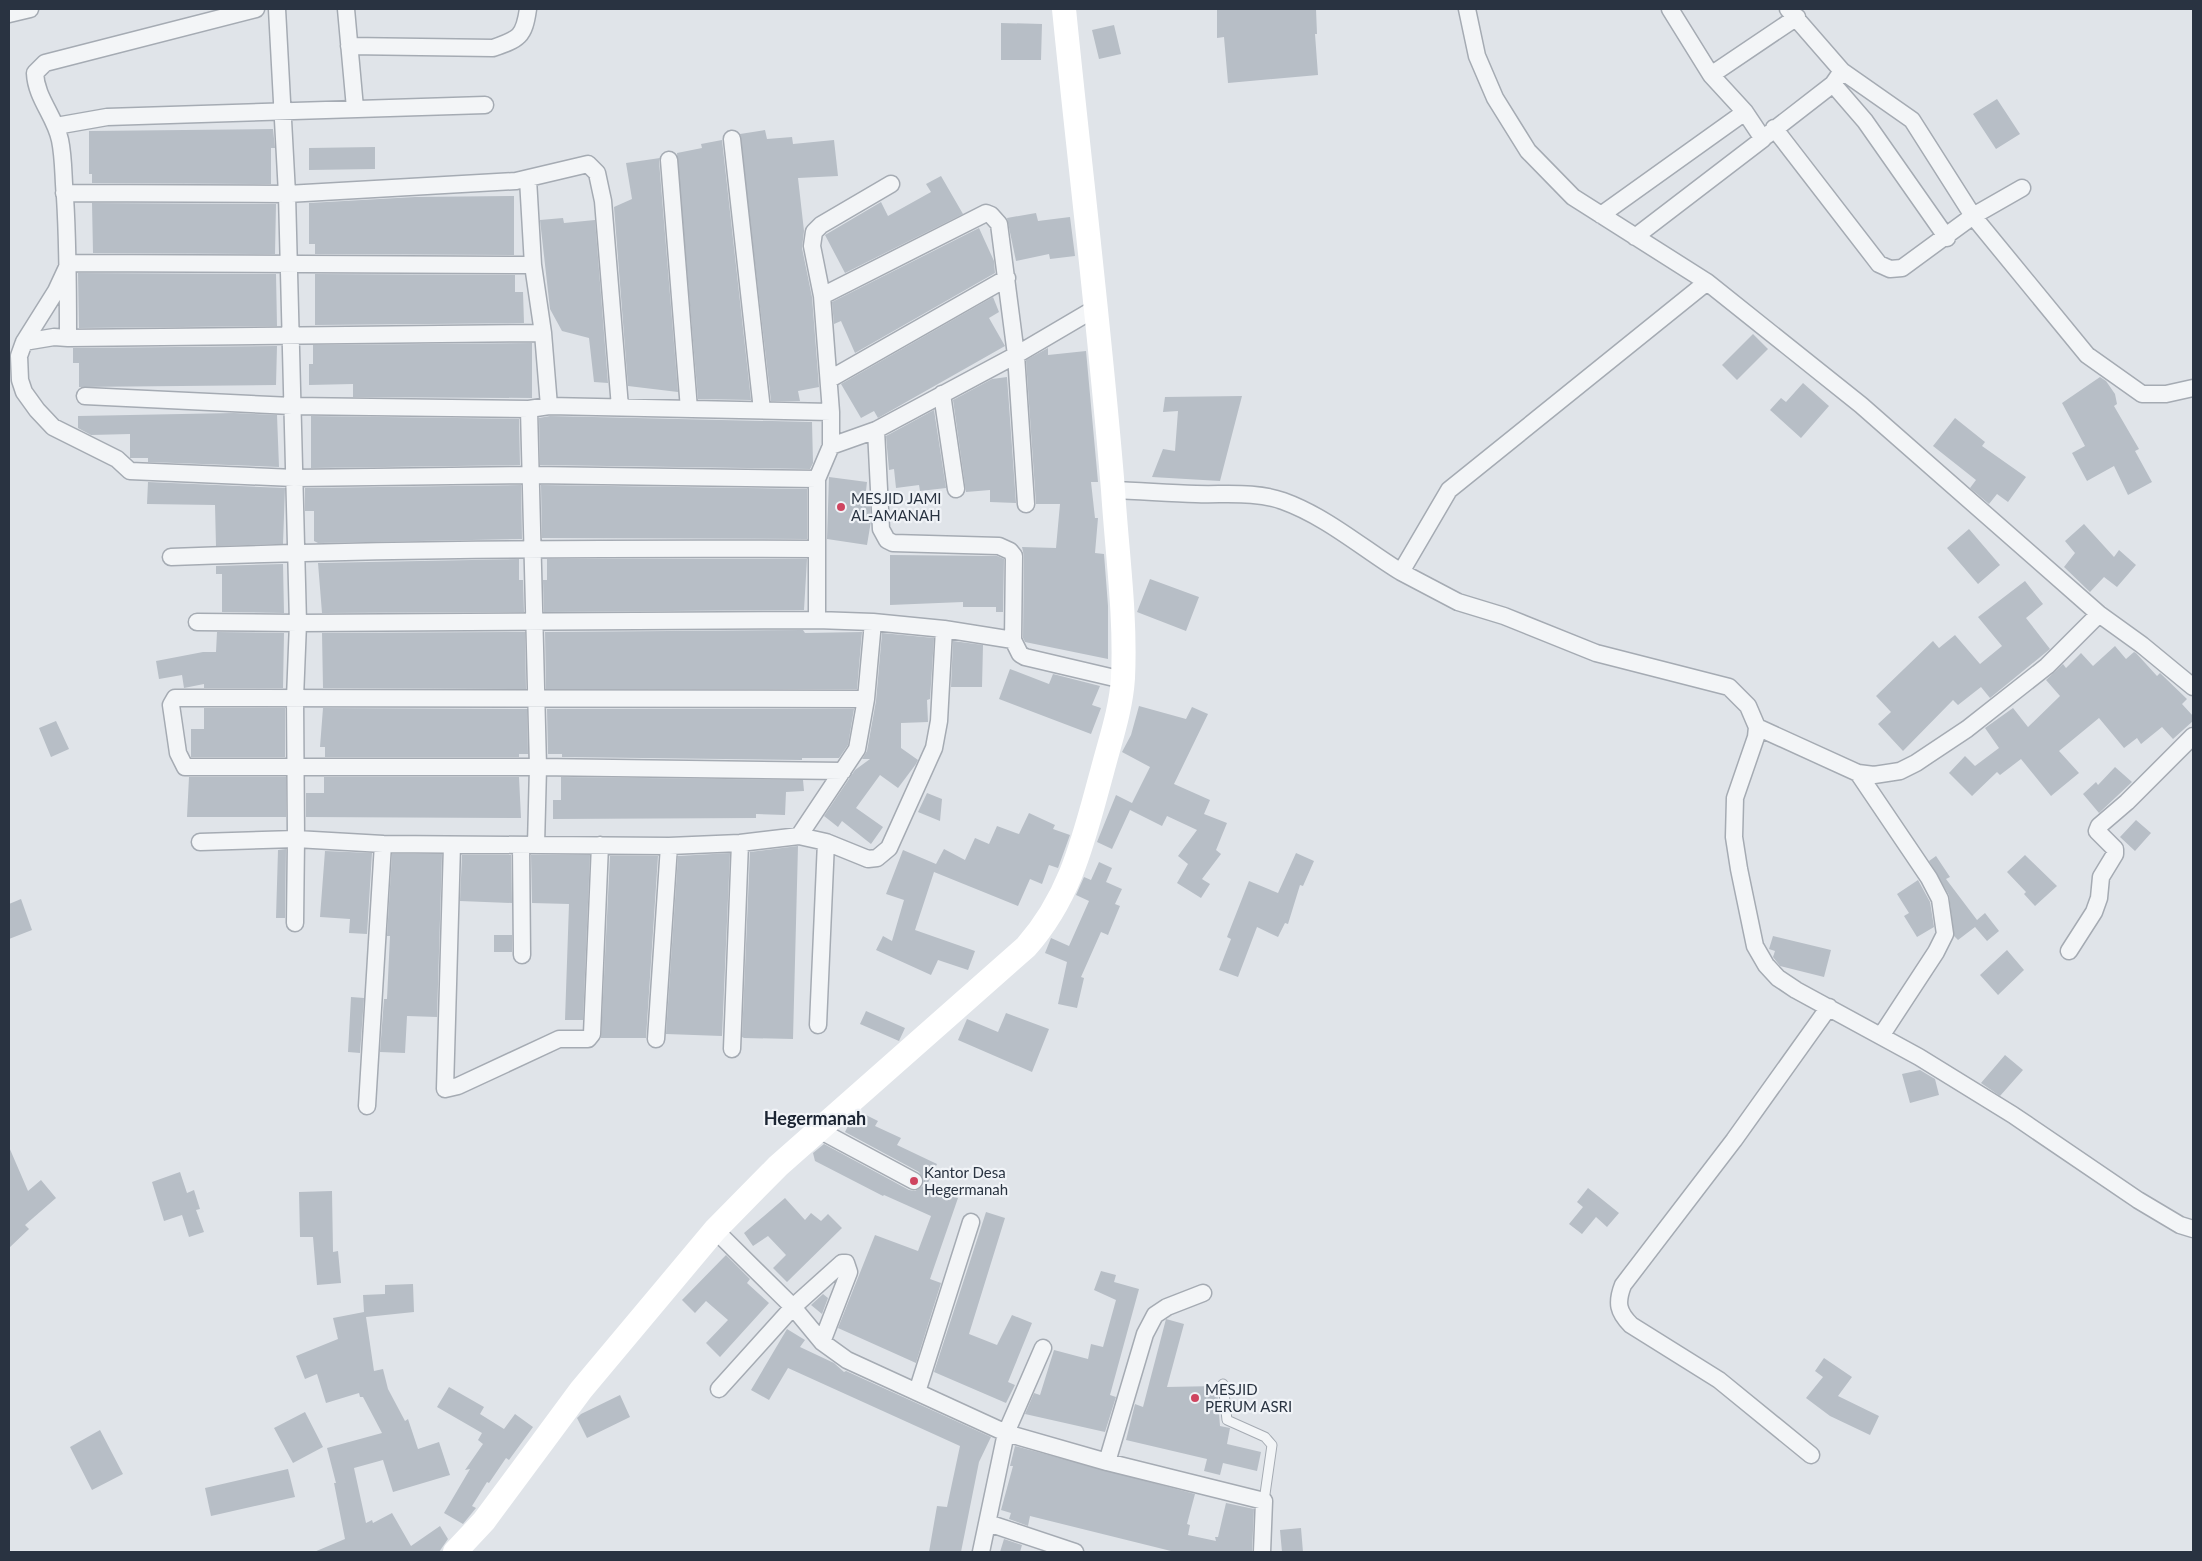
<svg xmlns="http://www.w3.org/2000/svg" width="2202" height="1561" font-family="Lato,sans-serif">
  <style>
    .building { fill: #b7bec6 }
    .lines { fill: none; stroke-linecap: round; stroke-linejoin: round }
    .lane-casing { stroke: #a5abb3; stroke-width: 11 }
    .street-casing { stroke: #a5abb3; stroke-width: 19 }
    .lane { stroke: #f3f5f7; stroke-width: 9 }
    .street { stroke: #f3f5f7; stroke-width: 16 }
    .secondary { stroke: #fff; stroke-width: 24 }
    .poi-dot { fill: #cf4560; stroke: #f0f3f7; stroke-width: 2 }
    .labels { text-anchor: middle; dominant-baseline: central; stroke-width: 4.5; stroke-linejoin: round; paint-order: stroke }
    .poi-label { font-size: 15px; fill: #293341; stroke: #f0f3f7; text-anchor: start }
    .quarter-label { font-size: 18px; font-weight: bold; fill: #1b2432; stroke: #f0f3f7 }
  </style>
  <rect width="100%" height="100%" fill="#e0e4e9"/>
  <!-- building -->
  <path class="building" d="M1217,9H1316L1317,34H1315L1318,75L1228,83L1224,37L1217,38Z
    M1001,23L1042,24L1041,60H1001Z
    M1114,25L1121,54L1099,59L1092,30Z
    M1997,99L2020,134L1996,149L1973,114Z
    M273,129L275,148H271V184L92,183V174H89V131Z
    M765,130L767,139L792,137L793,144L834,140L838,176L798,178L804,231L802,248L812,297L819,387L798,391L800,401H771L740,134Z
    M722,140L751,400L698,399L677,153L702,148L701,144Z
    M375,147V169L309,170V148Z
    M660,158L659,161L678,392L628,386L614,207L632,199L626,163Z
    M941,176L963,214L845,273L825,235L881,202L888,216L931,192L926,184Z
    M514,196V255L315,254V244H309V203L415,197Z
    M92,203L276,204L275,254L93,253Z
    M1036,213L1038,221L1070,217L1075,256L1050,259L1049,254L1016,261L1007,218Z
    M563,218L564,223L595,220L608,383L594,382L589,338L562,331L550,309L540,220Z
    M979,228L994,261L995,273L855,353L841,321L834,324L832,302Z
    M78,273L276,274L277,326L79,328Z
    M315,274L515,275V292H523L524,323L315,325Z
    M993,297L999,312L989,318L1005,346L878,418L874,411L861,418L841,384Z
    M1753,334L1768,349L1737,380L1722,365Z
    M532,343V398L353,397V384L309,385V364H313V345Z
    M277,346L276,385L79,387V363H73V348Z
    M1048,348V355L1086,351L1098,482H1091L1095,518H1098L1095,553L1104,554L1108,606V659L1025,642L1023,638L1024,556L1022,547L1056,548L1060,504H1036L1026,360Z
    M1007,377L1016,503L990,502V490L966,492L953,400L992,379Z
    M2100,377L2106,381L2115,394L2117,404L2114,406L2139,449L2135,451L2152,482L2128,495L2114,466L2087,481L2072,453L2085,446L2062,403Z
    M1803,383L1829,406L1801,438L1770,410L1781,398L1786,402Z
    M1242,396L1220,481L1152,477L1163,449L1175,451L1178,411L1163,412L1165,397Z
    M934,410L946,488L920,491L919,485L896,488L894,469L889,470L886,436Z
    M234,413L277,415L279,467L148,462V458H130V434L91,435L78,428V416Z
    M311,416L519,419L520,465L311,468Z
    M550,416L812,422L813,463L810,469L540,465L539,418Z
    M1955,418L1985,442L1982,446L2026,477L2008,502L1997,494L1989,504L1970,488L1976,480L1933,446Z
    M829,477L867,482L865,500L870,502L871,521L867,545L827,539Z
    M148,482L285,488L283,544L216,546L215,505L147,504Z
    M521,485L522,539H519L318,543L314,541V511H305V488Z
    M541,485L807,489V539L542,538Z
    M2084,524L2114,557L2119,550L2136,565L2117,587L2104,577L2090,592L2064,567L2075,553L2065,541Z
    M1969,529L2000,565L1978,584L1947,548Z
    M890,555L997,556L1004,559L1003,612H996V607H963V602L890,605Z
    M519,559V580H523L524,612L322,613L318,563Z
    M547,559H807L804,610L544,612L543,580H547Z
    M283,564L284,613L222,612V574H216V566Z
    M1150,579L1199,597L1186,631L1137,612Z
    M2025,581L2043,604L2026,618L2050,649L1990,698L1981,687L1958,705L1953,700L1903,751L1878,724L1891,712L1876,696L1933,641L1939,648L1955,635L1980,664L2002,646L1978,617Z
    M803,630L805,633L862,632L857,689H546L545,632Z
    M217,632L284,633L283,688H204V684L184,688L182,675L159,679L156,661L203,652H216Z
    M525,632L526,689L323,688L322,633Z
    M882,633L934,638L930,699L927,700L928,722L901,723V748L918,760L916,764L898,788L880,775L856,808L883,827L871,844L842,821L838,827L824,816L855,770L870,759H862L867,751L876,701Z
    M953,641L983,645L982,687H951Z
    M2115,646L2126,659L2134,652L2136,653L2157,676L2160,673L2187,699L2182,704L2193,716V721L2173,739L2162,727L2141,744L2137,738L2124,748L2099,718L2059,751L2079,773L2051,796L2021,759L2000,775L1997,772L1972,796L1949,773L1965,756L1975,766L1999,748L1985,728L2013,708L2028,727L2060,696L2046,680L2063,664L2066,668L2081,653L2093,666Z
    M1010,669L1049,684L1053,674L1100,686L1092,705L1101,708L1091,734L999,699Z
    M1139,706L1186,719L1192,707L1208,714L1174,784L1210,800L1204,814L1227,823L1216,850L1221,854L1202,879L1210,884L1201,898L1177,883L1188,864L1178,856L1197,830L1167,816L1162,826L1130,810L1112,849L1097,842L1116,795L1132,803L1150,767L1122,752L1131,735Z
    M204,708H285V757H191V729H204Z
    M323,708L527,709L528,754H519V757H325V747H320Z
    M547,709H854L848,745L839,758H802V760L562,757V754H548Z
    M56,721L69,749L51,757L39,728Z
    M2115,767L2132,782L2099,813L2083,794L2096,782L2098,785Z
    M189,777H286V817H187Z
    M324,777H519L521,818L306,817V793H324Z
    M561,777L803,780L804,791L786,792L785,815L756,814V818L553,819V800H561Z
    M927,793L942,799L940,821L918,812Z
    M1029,813L1055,825L1053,829L1070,835L1058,868L1049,865L1042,884L1030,879L1018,906L934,872L915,930L975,951L968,970L938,960L931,975L876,950L883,936L892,941L904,900L886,894L903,850L936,864L944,849L965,860L975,838L989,844L997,826L1019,834Z
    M2136,820L2151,833L2135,851L2120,837Z
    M798,846L793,1039L744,1038L742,1037L750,852Z
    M286,849L285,918H276L278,850Z
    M325,851L372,853L367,934L349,933L350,919L320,917Z
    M730,853L722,1036L666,1034L678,856Z
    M1296,853L1314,861L1303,886L1300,885L1288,924L1285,923L1278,937L1257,927L1238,977L1219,970L1231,939L1227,937L1249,881L1278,893Z
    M392,854H442L437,1017L407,1016L405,1053L380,1052L384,999H387L390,936H387Z
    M462,855H511L512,903L460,901Z
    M531,855H590L583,1020H565L569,904L532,903Z
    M2025,855L2057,886L2035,906L2024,894L2026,892L2007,872Z
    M610,856H658L646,1038H601Z
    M1936,856L1950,877L1946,879L1977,920L1985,913L1999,931L1987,941L1975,927L1958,940L1954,936L1949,895L1929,861Z
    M1099,862L1112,868L1106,882L1122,889L1115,904L1120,906L1108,935L1101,932L1081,977L1084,978L1077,1008L1058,1004L1067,962L1045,953L1051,938L1069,946L1089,901L1076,895L1084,877L1091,880Z
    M1918,880L1930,902L1934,927L1917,937L1904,916L1909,913L1897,894Z
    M21,899L32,930L9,939V904Z
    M494,935H512V952H494Z
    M1773,936L1831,950L1824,977L1780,966L1773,957L1775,951L1769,949Z
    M2007,950L2024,970L1998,995L1980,975Z
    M351,997L364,998L360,1053L348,1052Z
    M866,1011L905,1028L899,1041L860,1024Z
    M1006,1013L1049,1029L1032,1072L958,1040L967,1019L998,1032Z
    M2005,1055L2023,1070L2000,1096L1981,1083Z
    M1920,1070L1935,1079L1939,1095L1910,1103L1902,1074Z
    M860,1112L878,1121L875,1126L901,1138L897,1145L937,1164L926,1187L958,1198L930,1279L941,1283L916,1363L838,1328L875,1235L918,1251L931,1216L884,1195L883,1196L815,1161L813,1153L824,1144L909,1190L915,1191L923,1186L924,1180L919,1172L845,1132L851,1120Z
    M9,1147L28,1191L41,1180L56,1198L25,1225L29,1229L9,1248Z
    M180,1172L187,1193L194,1190L200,1209L196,1210L204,1232L189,1237L182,1215L164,1221L152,1182Z
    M1588,1188L1619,1213L1607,1227L1596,1217L1582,1234L1569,1224L1583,1207L1577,1202Z
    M332,1191L333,1252L338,1251L341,1283L317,1285L313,1237H300L299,1192Z
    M785,1198L805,1220L811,1213L821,1221L828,1214L842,1228L787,1282L773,1268L786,1255L768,1236L753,1246L744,1233Z
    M986,1212L1005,1218L969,1334L997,1345L1012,1315L1032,1323L1008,1382L1015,1385L1006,1403L934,1372Z
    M726,1255L750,1279L747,1283L769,1303L720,1357L706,1343L728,1320L706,1301L695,1313L682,1300Z
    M1101,1271L1116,1275L1114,1282L1139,1289L1110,1395L1116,1397L1105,1432L1025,1414L1034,1393L1040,1395L1054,1350L1088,1359L1091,1344L1103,1347L1116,1300L1094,1290Z
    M413,1284L414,1312L366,1317L374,1371L383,1369L388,1389L405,1421L408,1419L418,1449L439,1442L450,1475L393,1492L383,1460L354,1468L366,1523L372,1520L373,1523L392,1513L411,1546L440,1526L448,1539L439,1552H314L345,1539L334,1483H336L327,1448L382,1433L363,1397H360L359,1393L326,1403L317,1374L305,1379L296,1356L338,1339L333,1318L364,1312L363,1295L385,1294V1285Z
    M823,1294L828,1298L822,1314L811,1305Z
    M1166,1319L1184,1324L1167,1387L1217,1386L1220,1426L1230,1428L1227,1444L1261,1452L1257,1471L1223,1463L1220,1475L1204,1471L1207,1459L1126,1440L1135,1404L1143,1407Z
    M787,1329L805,1340L800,1347L834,1363L844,1372L846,1371L991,1437L979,1462L961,1552H929L937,1506L947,1507L960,1446L788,1368L769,1400L751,1390Z
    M1824,1358L1852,1377L1838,1396L1879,1416L1870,1435L1830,1416L1806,1398L1823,1377L1815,1371Z
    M449,1387L484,1407L480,1414L504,1429L515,1414L533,1427L509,1460L506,1458L489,1483L487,1482L472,1506L476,1508L463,1524L444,1513L470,1469L465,1470L483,1444L478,1440L482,1433L437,1407Z
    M620,1395L630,1417L587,1438L577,1418L581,1414Z
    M305,1412L323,1447L293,1463L274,1428Z
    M100,1430L123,1474L92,1490L70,1447Z
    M1015,1446L1195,1494L1187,1524L1190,1525L1188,1535L1216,1541L1215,1537H1218L1226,1503L1254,1509L1252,1552H1175L1030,1516L1028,1526L1009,1519L1011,1513L1001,1510L1013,1466H1010Z
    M288,1469L295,1497L211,1516L205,1488Z
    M1301,1528L1303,1552H1282L1280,1530Z
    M1004,1539L1022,1545L1020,1552H1000Z"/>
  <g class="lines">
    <!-- lane casing -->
    <g class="lane-casing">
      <path id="lane" d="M1223,1384L1227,1420L1265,1437L1272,1445L1264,1501"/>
    </g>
    <!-- street casing -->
    <g class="street-casing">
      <path id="street" d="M346,9L355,108
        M1467,9L1477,56L1495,98L1528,151L1573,197L1707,282L1861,405L2099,614L2142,645L2193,687
        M1788,9L1842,71
        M9,14L30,9
        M349,46L493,48C519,39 524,37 528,9
        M1711,75L1797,17
        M1833,84L1842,71L1912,120L1973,216L2087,355L2142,394H2166L2193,388
        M56,126L107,117L485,105
        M1774,128L1879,264L1890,269L1902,268L1973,216L2022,188
        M1766,136L1833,84L1865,121L1947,238
        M732,139L762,410
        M669,160L689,409
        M528,179L533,265L543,333L549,406
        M64,193L287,194L516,181L588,164L597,173L603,201L620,407
        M1601,215L1745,112
        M1635,237L1763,139L1745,112L1711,75L1670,9
        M822,296L986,213L991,215L999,224L1016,355L1026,504
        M543,333L68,338L54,337L24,342L19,356L20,380L24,392L37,410L53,427L117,459L130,471L294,478L531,475L817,479
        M68,338C68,291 68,244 65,197C63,178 64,159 60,140C55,116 36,98 35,73L45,63L256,9
        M24,342L56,291L69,263L533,265
        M830,379L1007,278
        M942,394L956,489
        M85,396L292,406L529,409L549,406L831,412V446L817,479V620
        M529,409L538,767L536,845
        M831,412L822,296L812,246L814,232L821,225L891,184
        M876,430L881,529L887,540L893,543L999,546L1010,551L1014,556L1013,640L1020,654L1025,657L1123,680
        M831,446L876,430L1016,355L1096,308
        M1113,490C1140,491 1168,493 1196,494C1225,495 1255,491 1283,501C1327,517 1362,548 1401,572L1449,490L1707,282
        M171,557C386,549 601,548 816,549
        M1401,572L1458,602L1504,616L1596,653L1729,687L1748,706L1757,727L1756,737L1735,798L1734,837L1739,869L1755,946L1766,965L1778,978L1796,990L1919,1057L2013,1115L2138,1200L2180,1225L2193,1229
        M197,622L298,623L817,620L873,622L944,629L939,721L934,748L889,848L877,858L868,859L826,842L799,836L740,843L669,846L383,844L296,839L295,698L298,623L287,194L277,9
        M944,629L1013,640
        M1757,727L1858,773L1874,775L1900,771L1916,763L1967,729L2047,666L2099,614
        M843,771L538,767H185L178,753L171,705L175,698L866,699
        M1858,773L1929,878L1940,899L1945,934L1936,952L1881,1036
        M799,836L857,749L866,699L873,622
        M200,842L296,839L295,923
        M452,845L445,1089L458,1086L559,1039H588L592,1034L600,845
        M521,846L522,955
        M2069,951L2094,912L2099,898L2101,877L2115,854V849L2097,831L2099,826L2127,802L2193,736
        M818,1025L826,842
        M656,1039L669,846
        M732,1049L740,843
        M367,1106L383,844
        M819,1130L914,1181
        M715,1230L793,1307L822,1342L847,1360L1006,1433L1107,1462L1264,1501L1262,1552
        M719,1389L793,1307L842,1263H846L849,1272L822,1342
        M917,1392L971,1222
        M1811,1455L1719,1380L1631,1325C1618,1312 1616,1303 1623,1285L1734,1140L1829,1007
        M1107,1462L1145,1334L1155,1315L1167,1307L1203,1293
        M988,1523L1075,1552
        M981,1552L1006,1433L1043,1348"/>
    </g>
    <!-- lane -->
    <use href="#lane" class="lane"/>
    <!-- street -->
    <use href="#street" class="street"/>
    <!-- secondary -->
    <path class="secondary" d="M455,1552L484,1521L581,1390L715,1230L778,1166L1026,947C1072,895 1084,837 1102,772C1110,741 1121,710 1123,678C1126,615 1117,553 1113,490C1100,329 1080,169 1064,9"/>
  </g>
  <!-- markers -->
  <g class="poi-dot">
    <circle cx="841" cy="507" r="5"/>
    <circle cx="914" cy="1181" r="5"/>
    <circle cx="1195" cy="1398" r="5"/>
  </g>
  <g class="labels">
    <!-- poi labels -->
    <g class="poi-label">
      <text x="851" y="498">MESJID JAMI<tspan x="851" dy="17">AL-AMANAH</tspan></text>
      <text x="924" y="1172">Kantor Desa<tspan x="924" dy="17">Hegermanah</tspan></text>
      <text x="1205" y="1389">MESJID<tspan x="1205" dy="17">PERUM ASRI</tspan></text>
    </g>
    <!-- quarter labels -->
    <g class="quarter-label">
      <text x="815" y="1118">Hegermanah</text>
    </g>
  </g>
  <!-- border -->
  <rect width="2202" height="1561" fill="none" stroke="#293341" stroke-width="20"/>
</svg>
